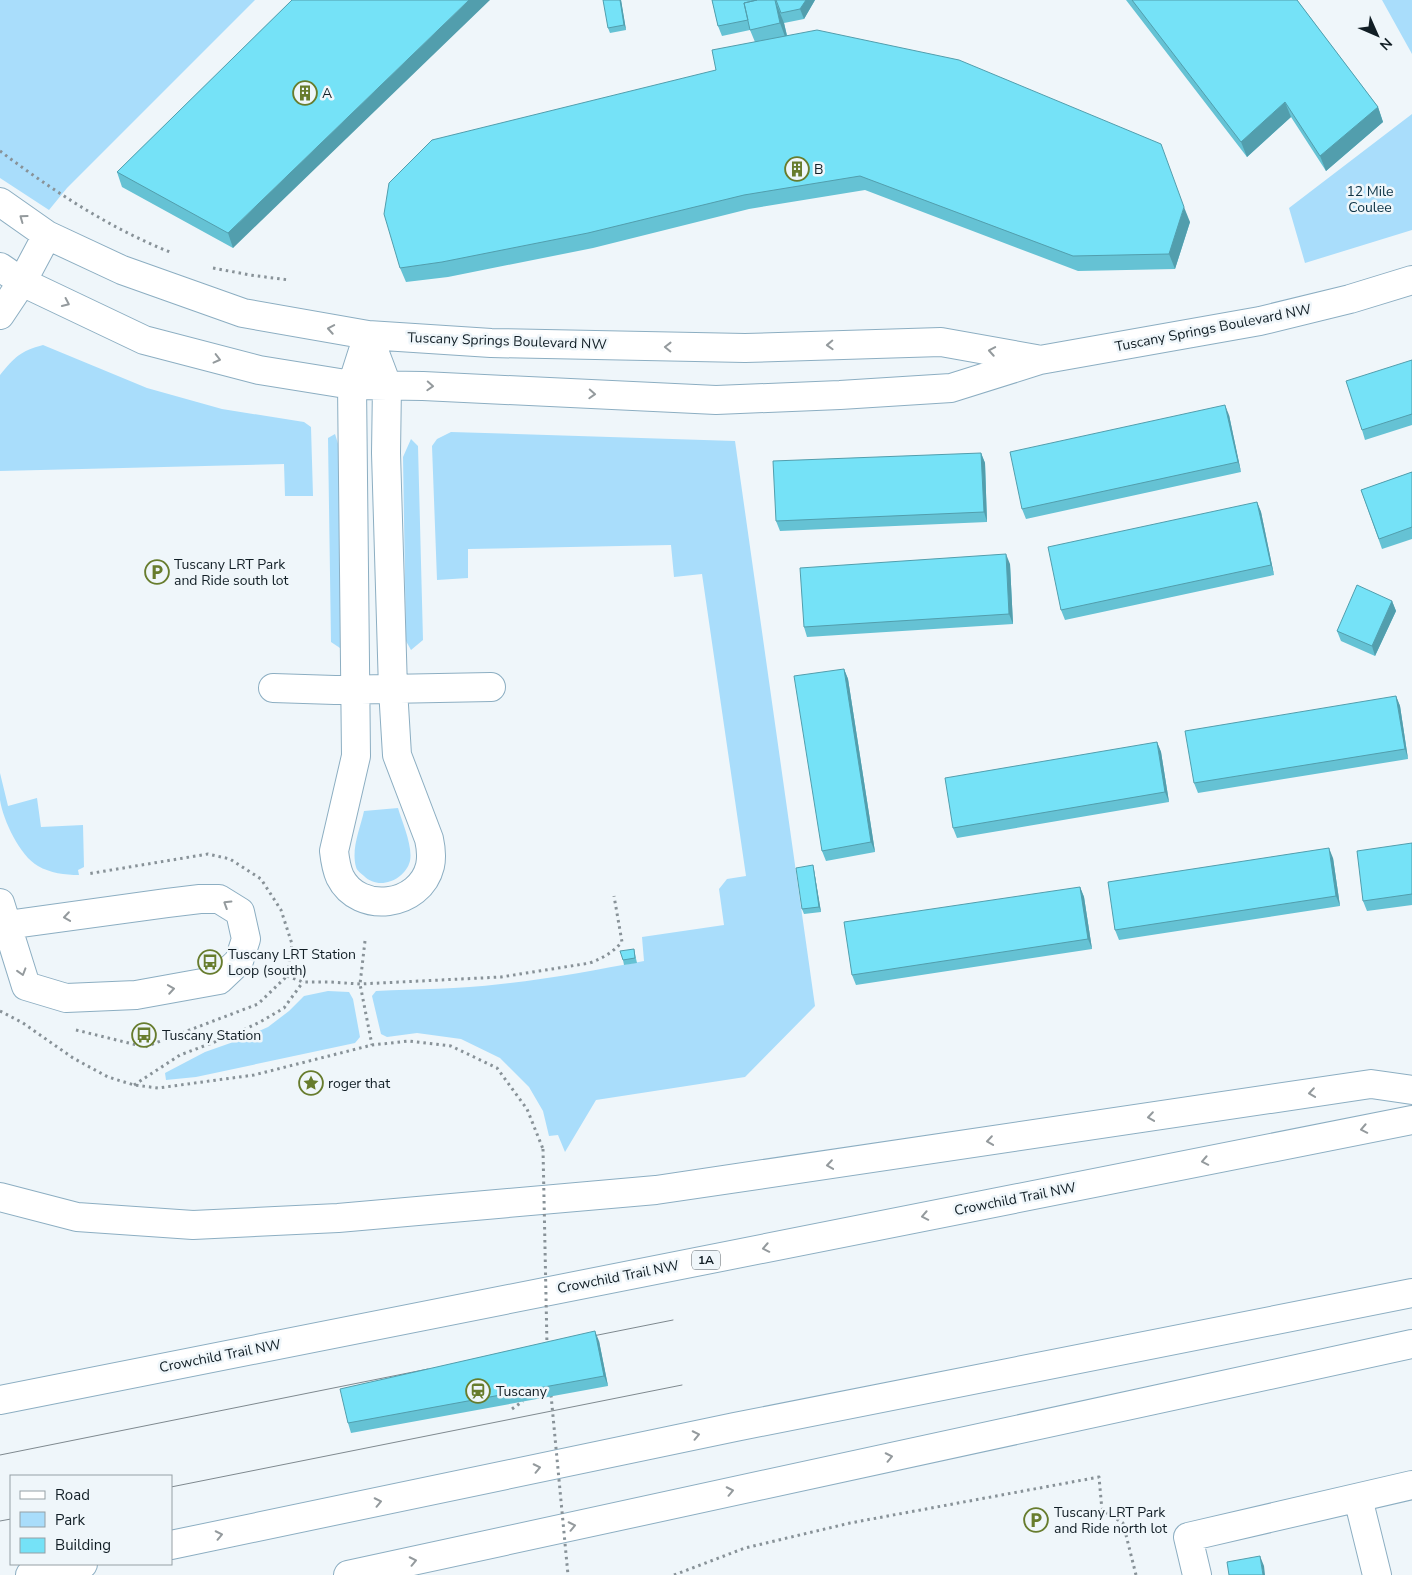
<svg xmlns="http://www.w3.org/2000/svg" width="1412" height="1575" font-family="'Nunito Sans',sans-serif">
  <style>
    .green { fill: #a9ddfb }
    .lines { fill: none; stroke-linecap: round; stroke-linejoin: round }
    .minor-casing { stroke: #8caec2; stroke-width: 30 }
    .highway-casing { stroke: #8caec2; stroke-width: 30 }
    .path { stroke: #889298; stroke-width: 3; stroke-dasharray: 2.5 4; stroke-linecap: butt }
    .minor { stroke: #fff; stroke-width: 28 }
    .highway { stroke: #fff; stroke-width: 28 }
    .tram { stroke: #7f898f; stroke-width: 1 }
    .path-bridge { stroke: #889298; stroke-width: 3; stroke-dasharray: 2.5 4; stroke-linecap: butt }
    .wall { fill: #65c2d4 }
    .shaded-wall { fill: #529ead }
    .building { fill: #75e2f7; stroke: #529ead }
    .oneway { stroke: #949a9d }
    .labels { text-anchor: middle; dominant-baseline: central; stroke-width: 5; stroke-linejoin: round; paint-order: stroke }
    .shield { fill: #eff6fa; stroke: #545f65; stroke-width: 1 }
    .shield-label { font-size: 12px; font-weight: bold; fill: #111e25 }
    .poi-label { font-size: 14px; fill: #111e25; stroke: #eff6fa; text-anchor: start }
    .park-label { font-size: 14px; fill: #0c3245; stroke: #eff6fa }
    .street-label { font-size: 14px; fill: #111e25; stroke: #eff6fa }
  </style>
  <rect width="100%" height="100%" fill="#eff6fa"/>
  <!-- green -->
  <path class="green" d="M0,0H255L67,188L49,210L0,178Z
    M1382,0H1412V54Z
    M1412,114V230L1305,263L1289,208Z
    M43,345L147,388L222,409L304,422L311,427L313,496H285L284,464L0,471V375C15,357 20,351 43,345Z
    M451,432L735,441L815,1006L745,1077L596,1100L565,1152L558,1135L549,1136L543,1111L529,1087L500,1058L461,1039L417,1033L387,1037L381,1034L372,996L376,991C417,989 459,989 501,984C549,979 596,970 644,961L642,937L724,925L719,889L727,879L746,876L702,574L674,577L671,545L468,549V578L437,580L432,446L437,439Z
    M335,434L340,450L343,641L340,648L331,642L328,438Z
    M411,439L418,446L423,640L411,650L406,641L403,457Z
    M0,773L8,806L37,798L41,827L83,825L84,867L78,870L79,875C65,875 50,873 38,866C20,856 3,820 0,800C0,792 0,782 0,773Z
    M398,808C402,822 413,846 410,861C405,880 379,891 364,876C361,873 357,871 356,867C351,849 360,829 364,811Z
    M328,991L349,992L353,999L360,1037L355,1043L196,1077L166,1080L165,1073L205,1052L239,1040L268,1027L289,1011L304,996Z"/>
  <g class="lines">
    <!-- minor casing -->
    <g class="minor-casing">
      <path id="minor" d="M0,202L47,235L122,270L243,313L368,335L491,343L745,348L941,342L1036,359
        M0,267L22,282L144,340L259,370L352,385L423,386L716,400L840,395L951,388L1040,360L1260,321L1350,299L1412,280
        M0,315L22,282L47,235
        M368,335L387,385L386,453L393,689L397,755L429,839C431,848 432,857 430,866C420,907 359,915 340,877C336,868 335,860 334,851L356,756L352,385Z
        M273,688L335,690L491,687
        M0,903L26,986L66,998L136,995L219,980L239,961L246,939L240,912L219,899H200L167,903L7,925
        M1358,1498L1377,1575
        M1197,1575L1188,1537L1412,1485"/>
    </g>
    <!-- highway casing -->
    <g class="highway-casing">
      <path id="highway" d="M0,1197L77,1217L193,1225L338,1218L656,1190L1371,1084L1412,1090
        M0,1400L1412,1120
        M171,1545L735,1427L1412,1293
        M30,1575L83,1564
        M348,1575L1412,1344"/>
    </g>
    <!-- path -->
    <path class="path" d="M0,151C52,190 109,228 170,252
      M213,268L250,275L289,280
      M365,941L360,984L372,1045
      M287,976L303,982H330L360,984L501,977L590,963C603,958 612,953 622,942L614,896
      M0,1011L23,1023L73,1058L108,1077L134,1085L158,1088L254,1075L372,1045L409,1041L451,1046L497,1068L527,1109L543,1149
      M76,1030L145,1047L258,1004L287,976L292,944L281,910L261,879L230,859L208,854L87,874
      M134,1085L180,1055L228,1037L260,1022L284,1008L303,982
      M512,1409L523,1401
      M674,1575L745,1548L850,1523L1099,1477L1102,1510L1123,1523L1136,1575"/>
    <!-- minor -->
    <use href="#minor" class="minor"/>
    <!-- highway -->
    <use href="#highway" class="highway"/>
    <!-- tram -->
    <path class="tram" d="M583,1338L673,1320
      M0,1455L428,1369
      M171,1487L682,1385
      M0,1521L11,1519"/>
    <!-- path-bridge -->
    <path class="path-bridge" d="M543,1149L547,1346
      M551,1395L568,1575"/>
  </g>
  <!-- wall -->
  <path class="wall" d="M292,0L233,248L122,187L117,172Z
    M621,0L626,30L610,33L608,28Z
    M712,0H815L804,19L784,23L787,35L1190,222L1175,269L1078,271L865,190L749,209L593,248L448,277L406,282L400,268L716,70L755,42L750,30L722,36L718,26Z
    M1126,0H1297L1378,107L1383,122L1326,171L1291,117L1247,157Z
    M1412,360V425L1365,440L1362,430Z
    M1229,415L1241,472L1026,519L1022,509Z
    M981,453L985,463L987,522L780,531L776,521Z
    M1412,472V539L1382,549L1361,490Z
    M1257,502L1261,512L1274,575L1065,620L1061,610Z
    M1010,564L1013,624L807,637L804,627Z
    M1392,601L1396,611L1375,656L1341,641L1337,631Z
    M844,669L848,679L875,852L826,861L822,851Z
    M1396,696L1400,706L1408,759L1198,793L1194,783Z
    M1157,742L1161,752L1169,802L957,838L953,828Z
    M1412,843V905L1367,911L1363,901Z
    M1333,858L1340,906L1119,940L1115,930Z
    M813,865L814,870L821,912L804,914L802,909Z
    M1080,887L1084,897L1092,949L856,985L852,975Z
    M634,949L635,954L637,963L624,965L623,960Z
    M599,1341L608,1386L351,1433L348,1423Z"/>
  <!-- shaded-wall -->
  <path class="shaded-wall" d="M469,0H490L233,248L228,233Z
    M620,0H621L626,30L624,25Z
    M775,0L784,23L790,50L780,23Z
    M806,0H815L804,19L800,9Z
    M1285,102L1291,117L1247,157L1241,142Z
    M1378,107L1383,122L1326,171L1320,156Z
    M1184,207L1190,222L1175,269L1169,254Z
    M1225,405L1229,415L1241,472L1238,462Z
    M981,453L985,463L987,522L984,512Z
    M1257,502L1261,512L1274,575L1271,565Z
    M1006,554L1010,564L1013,624L1009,614Z
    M1392,601L1396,611L1375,656L1372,646Z
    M844,669L848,679L875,852L871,842Z
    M1396,696L1400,706L1408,759L1405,749Z
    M1157,742L1161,752L1169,802L1165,792Z
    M1329,848L1333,858L1340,906L1336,896Z
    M813,865L814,870L821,912L819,907Z
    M1080,887L1084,897L1092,949L1088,939Z
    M595,1331L599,1341L608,1386L604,1376Z
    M1260,1556L1264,1566L1265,1575H1263Z"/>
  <!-- building -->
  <path class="building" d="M292,0H469L228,233L117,172Z
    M603,0H620L624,25L608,28Z
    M712,0H757L744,3L748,20L718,26Z
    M757,0H775L780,23L750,30L744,3Z
    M776,0H806L800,9L781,13Z
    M1132,0H1297L1378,107L1320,156L1285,102L1241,142Z
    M817,30L959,60L1161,144L1184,207L1169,254L1073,256L860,176L744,195L588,233L442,262L400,268L384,214L389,183L432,140L716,70L712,50Z
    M1412,360V414L1362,430L1346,381Z
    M1225,405L1238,462L1022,509L1010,452Z
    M981,453L984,512L776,521L773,461Z
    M1412,472V527L1379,539L1361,490Z
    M1257,502L1271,565L1061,610L1048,547Z
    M1006,554L1009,614L804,627L800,568Z
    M1357,585L1392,601L1372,646L1337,631Z
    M844,669L871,842L822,851L794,676Z
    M1396,696L1405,749L1194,783L1185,731Z
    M1157,742L1165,792L953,828L945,778Z
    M1412,843V894L1363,901L1357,851Z
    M1329,848L1336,896L1115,930L1108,882Z
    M813,865L819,907L802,909L796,868Z
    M1080,887L1088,939L852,975L844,922Z
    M634,949L635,958L623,960L620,951Z
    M595,1331L604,1376L348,1423L340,1389Z
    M1260,1556L1263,1575H1229L1227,1562Z"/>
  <!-- one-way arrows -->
  <defs><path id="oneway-chevron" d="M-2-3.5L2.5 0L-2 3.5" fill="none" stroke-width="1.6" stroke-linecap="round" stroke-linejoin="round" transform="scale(1.25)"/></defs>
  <g class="oneway">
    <use href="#oneway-chevron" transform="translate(23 218) rotate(-144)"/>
    <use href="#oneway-chevron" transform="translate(66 303) rotate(25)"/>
    <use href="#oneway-chevron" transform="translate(331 329) rotate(-170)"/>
    <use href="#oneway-chevron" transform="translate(830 345) rotate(178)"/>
    <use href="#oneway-chevron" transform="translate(668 347) rotate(-179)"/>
    <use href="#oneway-chevron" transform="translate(992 351) rotate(-170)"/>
    <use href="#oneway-chevron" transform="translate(217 359) rotate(14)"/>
    <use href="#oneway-chevron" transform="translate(430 386) rotate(3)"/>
    <use href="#oneway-chevron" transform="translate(592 394) rotate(3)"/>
    <use href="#oneway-chevron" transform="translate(227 904) rotate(-148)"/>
    <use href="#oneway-chevron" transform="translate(67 917) rotate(172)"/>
    <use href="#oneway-chevron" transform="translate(22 972) rotate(73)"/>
    <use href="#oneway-chevron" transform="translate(171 989) rotate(-9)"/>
    <use href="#oneway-chevron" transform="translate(1312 1093) rotate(172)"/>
    <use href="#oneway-chevron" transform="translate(1151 1117) rotate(172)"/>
    <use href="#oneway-chevron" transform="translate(1364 1129) rotate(169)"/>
    <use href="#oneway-chevron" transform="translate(990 1141) rotate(172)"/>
    <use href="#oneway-chevron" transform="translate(1205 1161) rotate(169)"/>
    <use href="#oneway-chevron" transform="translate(830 1165) rotate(172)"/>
    <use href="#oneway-chevron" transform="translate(925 1216) rotate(169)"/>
    <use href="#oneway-chevron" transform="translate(766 1248) rotate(169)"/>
    <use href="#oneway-chevron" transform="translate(696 1435) rotate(-12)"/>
    <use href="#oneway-chevron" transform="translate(889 1457) rotate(-12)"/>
    <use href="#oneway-chevron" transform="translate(537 1468) rotate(-12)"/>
    <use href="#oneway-chevron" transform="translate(730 1491) rotate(-12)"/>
    <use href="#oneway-chevron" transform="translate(378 1502) rotate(-12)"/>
    <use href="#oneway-chevron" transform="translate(572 1526) rotate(-12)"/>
    <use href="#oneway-chevron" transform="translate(219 1535) rotate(-12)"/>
    <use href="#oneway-chevron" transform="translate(413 1561) rotate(-12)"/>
  </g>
  <!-- icons -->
  <defs>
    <g id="building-ring" transform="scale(1.25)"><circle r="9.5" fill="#eff6fa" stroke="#677c2d" stroke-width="1.5"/><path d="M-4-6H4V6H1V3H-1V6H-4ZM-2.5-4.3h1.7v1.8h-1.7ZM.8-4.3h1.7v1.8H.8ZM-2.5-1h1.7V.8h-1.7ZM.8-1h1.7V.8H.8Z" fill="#677c2d"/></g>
    <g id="parking-ring" transform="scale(1.25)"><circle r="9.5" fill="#eff6fa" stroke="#677c2d" stroke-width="1.5"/><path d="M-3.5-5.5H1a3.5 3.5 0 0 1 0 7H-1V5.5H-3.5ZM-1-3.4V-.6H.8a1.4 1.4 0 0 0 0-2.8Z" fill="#677c2d"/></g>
    <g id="bus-ring" transform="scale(1.25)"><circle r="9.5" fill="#eff6fa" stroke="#677c2d" stroke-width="1.5"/><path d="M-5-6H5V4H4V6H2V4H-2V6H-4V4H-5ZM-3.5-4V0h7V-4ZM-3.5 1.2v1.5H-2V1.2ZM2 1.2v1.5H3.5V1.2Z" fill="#677c2d"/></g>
    <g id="sight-ring" transform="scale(1.25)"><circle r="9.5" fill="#eff6fa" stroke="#677c2d" stroke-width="1.5"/><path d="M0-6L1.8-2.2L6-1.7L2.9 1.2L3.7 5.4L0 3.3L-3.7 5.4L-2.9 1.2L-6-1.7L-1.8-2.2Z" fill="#677c2d"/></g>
    <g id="station-ring" transform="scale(1.25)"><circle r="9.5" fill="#eff6fa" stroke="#677c2d" stroke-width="1.5"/><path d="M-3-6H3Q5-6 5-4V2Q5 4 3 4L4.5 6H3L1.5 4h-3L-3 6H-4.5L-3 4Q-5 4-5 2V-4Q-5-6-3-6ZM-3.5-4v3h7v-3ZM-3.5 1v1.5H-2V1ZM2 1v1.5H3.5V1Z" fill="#677c2d"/></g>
  </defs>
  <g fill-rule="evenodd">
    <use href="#building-ring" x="305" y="93"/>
    <use href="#building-ring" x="797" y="169"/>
    <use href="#parking-ring" x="157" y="572"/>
    <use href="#bus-ring" x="210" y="962"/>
    <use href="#bus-ring" x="144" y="1035"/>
    <use href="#sight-ring" x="311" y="1083"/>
    <use href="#station-ring" x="478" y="1391"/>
    <use href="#parking-ring" x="1036" y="1520"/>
  </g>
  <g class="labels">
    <!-- shield labels -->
    <rect class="shield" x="692" y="1250.5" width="28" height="19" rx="4"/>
    <g class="shield-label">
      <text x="706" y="1260">1A</text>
    </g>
    <!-- poi labels -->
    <g class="poi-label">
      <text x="322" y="93">A</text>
      <text x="814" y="169">B</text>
      <text x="174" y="564">Tuscany LRT Park<tspan x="174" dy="16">and Ride south lot</tspan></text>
      <text x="228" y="954">Tuscany LRT Station<tspan x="228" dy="16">Loop (south)</tspan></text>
      <text x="162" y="1035">Tuscany Station</text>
      <text x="328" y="1083">roger that</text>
      <text x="496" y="1391">Tuscany</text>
      <text x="1054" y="1512">Tuscany LRT Park<tspan x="1054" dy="16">and Ride north lot</tspan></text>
    </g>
    <!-- park labels -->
    <g class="park-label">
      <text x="1370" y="191">12 Mile<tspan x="1370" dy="16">Coulee</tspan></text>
    </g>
    <!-- street labels -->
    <g class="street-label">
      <text transform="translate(1213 328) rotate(-11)">Tuscany Springs Boulevard NW</text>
      <text transform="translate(507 341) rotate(2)">Tuscany Springs Boulevard NW</text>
      <text transform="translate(1015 1199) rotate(-11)">Crowchild Trail NW</text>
      <text transform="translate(618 1277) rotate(-11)">Crowchild Trail NW</text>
      <text transform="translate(220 1356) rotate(-11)">Crowchild Trail NW</text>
    </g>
  </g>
  <!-- legend -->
  <rect x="10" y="1475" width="162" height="90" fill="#eff6fa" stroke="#96a0a5"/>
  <rect x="20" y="1491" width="25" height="8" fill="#ffffff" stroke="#96a0a5"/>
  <text x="55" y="1500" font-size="15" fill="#111e25">Road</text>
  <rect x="20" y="1512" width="25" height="15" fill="#a9ddfb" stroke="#96a0a5"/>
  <text x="55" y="1525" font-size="15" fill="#111e25">Park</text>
  <rect x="20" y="1538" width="25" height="15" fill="#75e2f7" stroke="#96a0a5"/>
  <text x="55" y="1550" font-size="15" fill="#111e25">Building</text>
  <!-- north arrow -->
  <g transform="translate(1377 35) rotate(135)" stroke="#eff6fa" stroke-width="4" paint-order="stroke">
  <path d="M0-4L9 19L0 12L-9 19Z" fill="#111e25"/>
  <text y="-8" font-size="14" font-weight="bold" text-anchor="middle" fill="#111e25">N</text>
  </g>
</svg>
